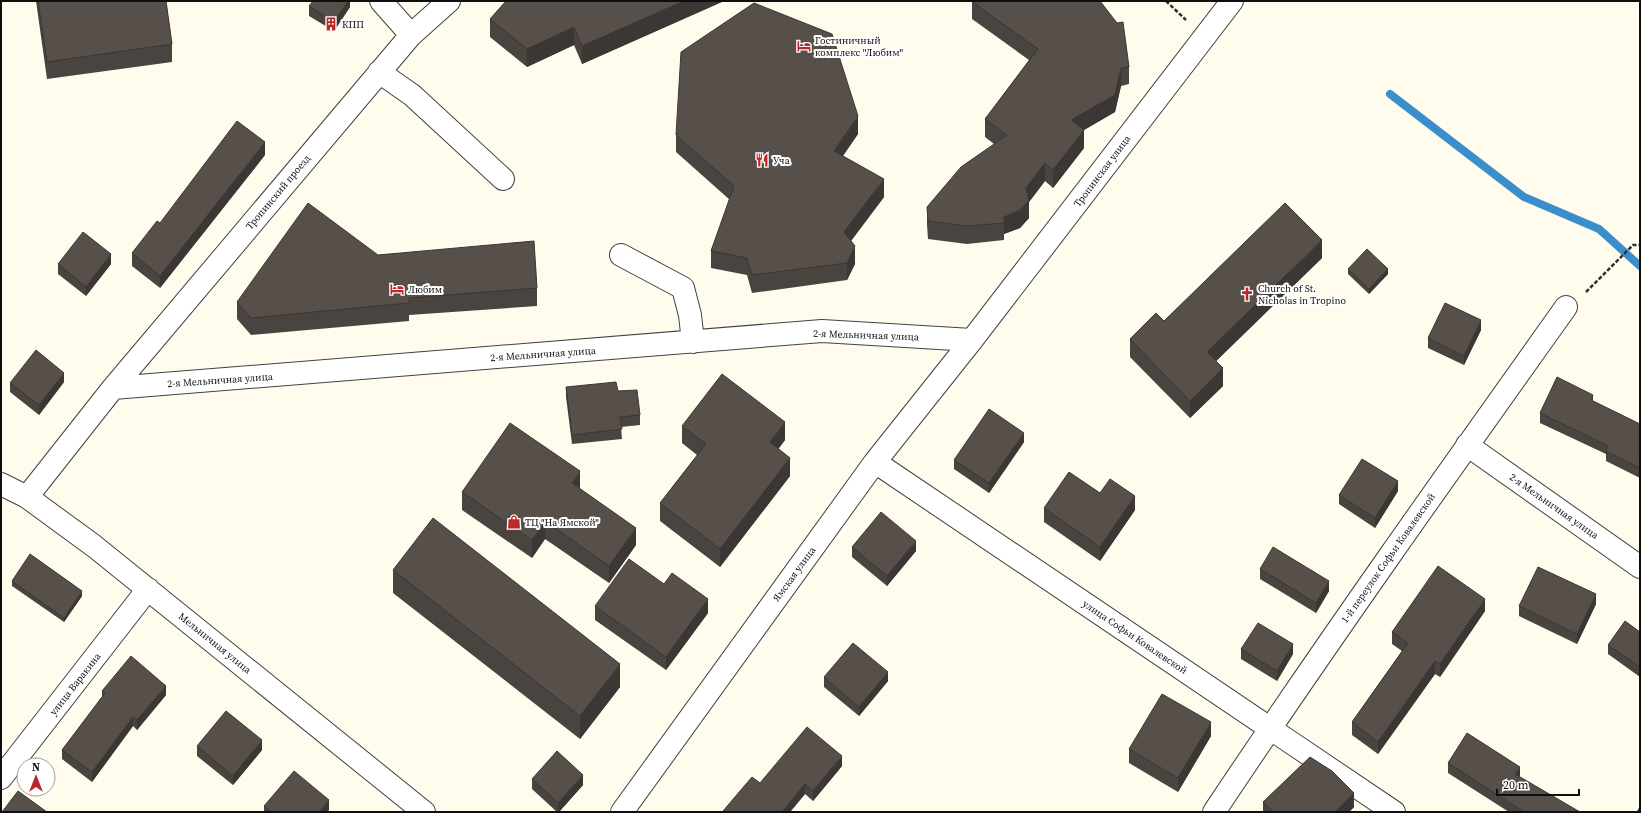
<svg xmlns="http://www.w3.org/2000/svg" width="1641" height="813" font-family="'Source Serif 4',serif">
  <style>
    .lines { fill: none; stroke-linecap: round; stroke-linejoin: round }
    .stream { stroke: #3b8ecc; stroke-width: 8 }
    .minor-casing { stroke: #414141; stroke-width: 24 }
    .path { stroke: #303030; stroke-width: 2.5; stroke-dasharray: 4 2; stroke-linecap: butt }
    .minor { stroke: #fff; stroke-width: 22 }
    .wall { fill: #4a4440 }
    .shaded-wall { fill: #3c3734 }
    .building { fill: #564f4a; stroke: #3c3734 }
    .labels { text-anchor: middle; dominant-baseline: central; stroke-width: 4; stroke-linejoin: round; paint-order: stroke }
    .poi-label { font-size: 10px; fill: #0e0e0e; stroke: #fff; text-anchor: start }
    .street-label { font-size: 10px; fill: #0e0e0e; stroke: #fff }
  </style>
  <rect width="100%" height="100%" fill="#fffcee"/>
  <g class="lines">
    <!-- stream -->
    <path class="stream" d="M1390,94L1524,197L1599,229L1640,266"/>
    <!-- minor casing -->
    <g class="minor-casing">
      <path id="minor" d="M381,1L411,35
        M379,72L412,95L503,179
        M621,255L683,288L690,315L693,342
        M113,388L822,331L972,340
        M1467,445L1640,567
        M875,462L1394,812
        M1,484L27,497L94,546L424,812
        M27,497L113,388L411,35L449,1
        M1,778L148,589
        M622,812L875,462L972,340L1232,1
        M1214,812C1328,641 1447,474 1566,307"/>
    </g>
    <!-- path -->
    <path class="path" d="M1166,1L1186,20
      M1586,292L1633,245H1640"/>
    <!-- minor -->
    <use href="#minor" class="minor"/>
  </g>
  <!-- wall -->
  <path class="wall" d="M36,1H166L172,44V62L47,79Z
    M350,1V7L334,31L309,16V6Z
    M724,1L582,64L574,45L527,67L490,37V19Z
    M972,2L1129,67V84L1121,86L1115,112L1084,130V148L1053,188L1045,181L1029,202V218L1020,228L1004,234V240L967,244L928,239L927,225V207L994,144L985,137V119L1029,60L972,19Z
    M858,134L843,156L884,197L851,241L855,264L847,280L752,293L747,275L711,268V251L730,200L676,152V135Z
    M265,155L160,288L132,266V253Z
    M378,255L537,288V306L409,315V321L251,335L237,319V302Z
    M1322,258L1216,361L1223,386L1190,418L1130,357V339L1164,321Z
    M58,264H111L86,296L58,274Z
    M1348,269L1388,274L1369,294L1348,274Z
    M1481,330L1464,365L1428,348V338Z
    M64,382L39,415L10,392V383Z
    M566,387L618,391L640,415V425L621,427L622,439L572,444L566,397Z
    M1593,401L1640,424V478L1606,461V454L1540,423V413Z
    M682,426L785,440L778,449L790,476L720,567L660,521V503L697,455L682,443Z
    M1024,442L989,493L954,469V460Z
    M580,489L636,545L609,583L545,539L532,558L462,510V492Z
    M1398,491L1375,528L1339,504V495Z
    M1100,493L1135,510L1100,561L1044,522V508Z
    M852,547L916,551L887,586L852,557Z
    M1260,569L1329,591L1316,613L1260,579Z
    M393,570L620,687L580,739L393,593Z
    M12,581L82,596L64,622L12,586Z
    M664,584L708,613L666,670L595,620V606Z
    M1596,604L1577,644L1519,616V606Z
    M1485,611L1440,677L1435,674L1378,754L1352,735V722L1402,651L1392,644V632Z
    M1640,632V677L1608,654V645Z
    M1241,649L1293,654L1277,681L1241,659Z
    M824,677L888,681L859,716L824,687Z
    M102,691L166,695L137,730L133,726L92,782L62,759V750L102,697Z
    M1211,736L1178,792L1129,763V749Z
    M197,746L262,750L233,785L197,756Z
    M1448,763L1520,776L1519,777L1580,812H1509L1448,773Z
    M842,766L813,801L805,794L790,812H723V811L760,783Z
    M532,779L583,785L559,812H557L532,789Z
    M1263,802L1354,807L1349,812H1263Z
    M264,806L329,810L327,812H264Z"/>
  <!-- shaded-wall -->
  <path class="shaded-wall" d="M348,1H350V7L334,31V22Z
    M684,1H724L582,64V46Z
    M574,27V45L527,67V49Z
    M1121,68V86L1115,112L1084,130V148L1053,188V170L1071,120Z
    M858,116V134L834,168V151Z
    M265,142V155L160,288V276Z
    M1045,163V181L1029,202V218L1020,228L1004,234V217Z
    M884,179V197L844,250V232Z
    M1322,240V258L1207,370V352Z
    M855,246V264L847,280V263Z
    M111,254V264L86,296V287Z
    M1388,269V274L1369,294V289Z
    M1481,320V330L1464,365V356Z
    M1223,368V386L1190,418V401Z
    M64,373V382L39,415V405Z
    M1593,395V404L1591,400Z
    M785,422V440L770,460V442Z
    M1024,433V442L989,493V483Z
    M790,458V476L720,567V549Z
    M580,471V489L572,483Z
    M1398,481V491L1375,528V518Z
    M1135,496V510L1100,561V547Z
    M545,521V539L532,558V540Z
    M636,528V545L609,583V566Z
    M916,541V551L887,586V576Z
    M1329,581V591L1316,613V603Z
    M82,591V596L64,622V618Z
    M1596,594V604L1577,644V634Z
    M708,599V613L666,670V657Z
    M1485,599V611L1440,677V664Z
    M1293,644V654L1277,681V671Z
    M1435,661V674L1378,754V742Z
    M620,664V687L580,739V716Z
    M888,672V681L859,716V707Z
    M166,686V695L137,730V720Z
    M133,717V726L92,782V772Z
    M1211,722V736L1178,792V778Z
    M262,740V750L233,785V776Z
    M842,756V766L813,801V791Z
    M1520,767V776L1515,784V774Z
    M583,775V785L559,812H558V803Z
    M805,784V794L790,812H782Z
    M1354,793V807L1349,812H1335Z
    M329,800V810L327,812H319Z"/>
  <!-- building -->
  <path class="building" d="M38,1H166L172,44L47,62Z
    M313,1H348L334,22L309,6Z
    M506,1H684L582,46L574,27L527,49L490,19Z
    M972,1H1100L1117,23L1123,22L1129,67L1121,68L1115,95L1071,120L1084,130L1053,170L1045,163L1026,188L1029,200L1020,210L1004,217V223L967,226L928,221L927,207L961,167L1007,135L985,119L1038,49L972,2Z
    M754,3L832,34L858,116L834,151L884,179L844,232L855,246L847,263L752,275L747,258L711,251L734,186L676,135L681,52Z
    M237,121L265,142L160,276L132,253L157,221L160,223Z
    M308,203L378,255L534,241L537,288L409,298V303L251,318L237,302Z
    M1285,203L1322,240L1207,352L1223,368L1190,401L1130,339L1156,313L1164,321Z
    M83,232L111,254L86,287L58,264Z
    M1367,249L1388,269L1369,289L1348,269Z
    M1445,303L1481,320L1464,356L1428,338Z
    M36,350L64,373L39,405L10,383Z
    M722,374L785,422L770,442L790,458L720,549L660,503L706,444L682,426Z
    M1557,377L1593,395L1591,400L1640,424V468L1606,451L1608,446L1540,413Z
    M616,382L618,391L637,390L640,415L620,417L622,429L572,435L566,387Z
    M989,409L1024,433L989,483L954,460Z
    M510,423L580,471L572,483L636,528L609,566L545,521L532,540L462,492Z
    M1362,459L1398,481L1375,518L1339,495Z
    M1069,472L1100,493L1110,479L1135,496L1100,547L1044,508Z
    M881,512L916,541L887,576L852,547Z
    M433,518L620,664L580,716L393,570Z
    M1273,547L1329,581L1316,603L1260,569Z
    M30,554L82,591L64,618L12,581Z
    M629,559L664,584L672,573L708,599L666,657L595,606Z
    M1438,566L1485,599L1440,664L1435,661L1378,742L1352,722L1408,643L1392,632Z
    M1538,567L1596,594L1577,634L1519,606Z
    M1625,621L1640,632V667L1608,645Z
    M1258,623L1293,644L1277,671L1241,649Z
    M853,643L888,672L859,707L824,677Z
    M131,656L166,686L137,720L133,717L92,772L62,750L105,693L102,691Z
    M1162,694L1211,722L1178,778L1129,749Z
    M226,711L262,740L233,776L197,746Z
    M807,727L842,756L813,791L805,784L782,812H723V811L752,777L760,783Z
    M1467,733L1520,767L1515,774L1580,812H1520L1521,810L1448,763Z
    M557,751L583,775L558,803L532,779Z
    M1310,757L1332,771L1354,793L1335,812H1273L1263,802Z
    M294,771L329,800L319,812H272L264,806Z
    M18,791L47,812H2Z
    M1640,807V812H1637Z"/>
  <!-- icons -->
  <defs>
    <g id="building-bare" transform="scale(1.08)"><path d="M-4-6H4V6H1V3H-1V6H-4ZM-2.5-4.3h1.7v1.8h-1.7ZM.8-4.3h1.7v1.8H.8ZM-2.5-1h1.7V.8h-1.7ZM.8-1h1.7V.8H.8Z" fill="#bd2729" stroke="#fff" stroke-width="2.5" paint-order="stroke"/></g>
    <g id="hotel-bare" transform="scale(1.08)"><path d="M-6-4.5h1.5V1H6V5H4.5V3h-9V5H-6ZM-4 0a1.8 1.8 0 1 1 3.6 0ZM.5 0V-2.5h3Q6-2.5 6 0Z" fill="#bd2729" stroke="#fff" stroke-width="2.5" paint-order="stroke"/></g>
    <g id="restaurant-bare" transform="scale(1.08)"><path d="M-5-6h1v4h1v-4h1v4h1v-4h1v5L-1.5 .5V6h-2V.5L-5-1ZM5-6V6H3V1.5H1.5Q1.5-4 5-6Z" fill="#bd2729" stroke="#fff" stroke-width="2.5" paint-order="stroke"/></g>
    <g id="church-bare" transform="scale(1.08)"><path d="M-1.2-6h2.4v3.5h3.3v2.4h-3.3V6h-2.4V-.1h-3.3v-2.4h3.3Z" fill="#bd2729" stroke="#fff" stroke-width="2.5" paint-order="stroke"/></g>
    <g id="shop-bare" transform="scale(1.08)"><path d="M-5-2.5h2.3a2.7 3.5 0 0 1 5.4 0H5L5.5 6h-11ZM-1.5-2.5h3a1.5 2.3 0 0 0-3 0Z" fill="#bd2729" stroke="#fff" stroke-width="2.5" paint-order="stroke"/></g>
  </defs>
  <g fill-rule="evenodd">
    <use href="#building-bare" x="331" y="24"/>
    <use href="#hotel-bare" x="804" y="46"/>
    <use href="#restaurant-bare" x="762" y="160"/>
    <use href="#hotel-bare" x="397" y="289"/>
    <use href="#church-bare" x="1247" y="294"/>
    <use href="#shop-bare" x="514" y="522"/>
  </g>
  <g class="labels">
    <!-- poi labels -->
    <g class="poi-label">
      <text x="342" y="24">КПП</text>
      <text x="815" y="40">Гостиничный<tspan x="815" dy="12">комплекс "Любим"</tspan></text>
      <text x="773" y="160">Уча</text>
      <text x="1258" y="288">Church of St.<tspan x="1258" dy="12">Nicholas in Tropino</tspan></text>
      <text x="408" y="289">Любим</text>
      <text x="525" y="522">ТЦ "На Ямской"</text>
    </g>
    <!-- street labels -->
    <g class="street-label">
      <text transform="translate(1102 171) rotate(-53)">Тропинская улица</text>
      <text transform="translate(278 192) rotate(-50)">Тропинский проезд</text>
      <text transform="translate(866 335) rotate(2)">2-я Мельничная улица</text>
      <text transform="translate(543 354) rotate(-4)">2-я Мельничная улица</text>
      <text transform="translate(220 380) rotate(-4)">2-я Мельничная улица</text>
      <text transform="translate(1554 506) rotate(35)">2-я Мельничная улица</text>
      <text transform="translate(1388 558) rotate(-55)">1-й переулок Софьи Ковалевской</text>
      <text transform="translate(794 574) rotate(-54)">Ямская улица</text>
      <text transform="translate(1135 637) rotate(34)">улица Софьи Ковалевской</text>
      <text transform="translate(215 643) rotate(39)">Мельничная улица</text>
      <text transform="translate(75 684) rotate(-52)">улица Варакина</text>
    </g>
  </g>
  <!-- border -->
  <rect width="1641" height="813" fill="none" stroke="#0e0e0e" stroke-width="4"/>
  <!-- north arrow -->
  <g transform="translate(36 777)"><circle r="19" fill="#ffffff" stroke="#9f9f9f"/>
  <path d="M0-3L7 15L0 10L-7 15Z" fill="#bd2729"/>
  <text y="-6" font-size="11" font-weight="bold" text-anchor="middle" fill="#0e0e0e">N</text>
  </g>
  <!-- scale -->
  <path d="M1497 789v6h82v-6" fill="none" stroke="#0e0e0e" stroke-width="2"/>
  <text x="1503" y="789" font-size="12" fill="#0e0e0e" stroke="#ffffff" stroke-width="3" paint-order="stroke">20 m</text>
</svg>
